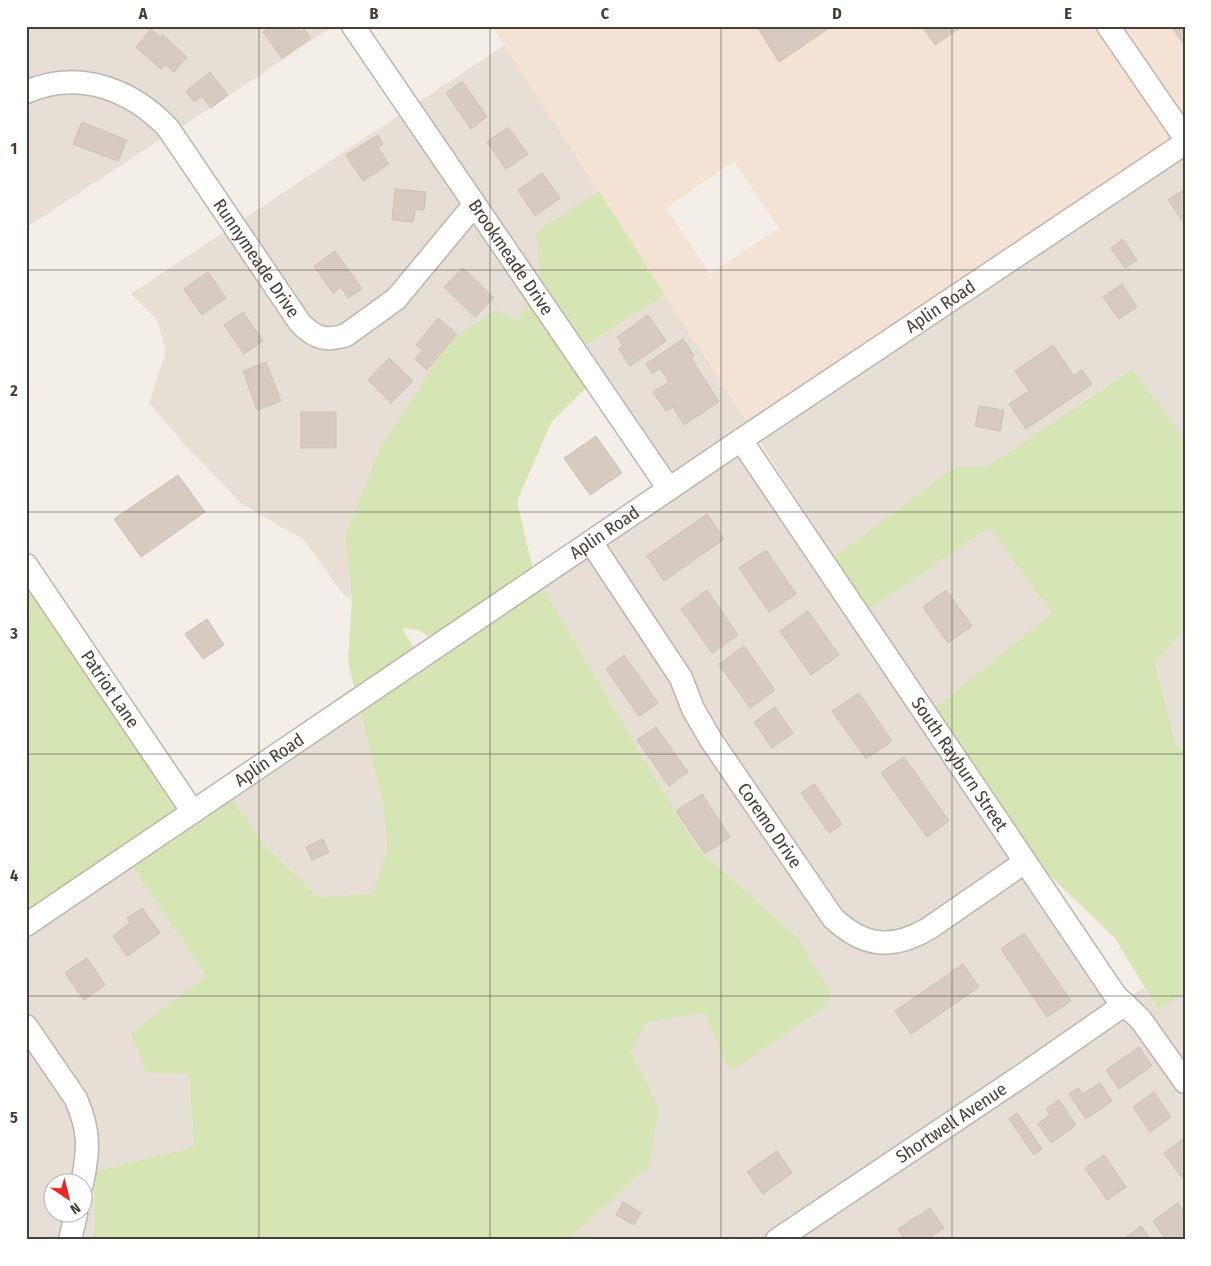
<svg xmlns="http://www.w3.org/2000/svg" width="1211" height="1266" font-family="'Fira Sans Condensed',sans-serif">
  <style>
    .residential { fill: #e7dfd6 }
    .commercial { fill: #f4e2d4; fill-rule: evenodd }
    .green { fill: #d5e5b3 }
    .building { fill: #d7cbc1; stroke: #cebfb1 }
    .lines { fill: none; stroke-linecap: round; stroke-linejoin: round }
    .minor-casing { stroke: #beb4ab; stroke-width: 25 }
    .minor { stroke: #fff; stroke-width: 22 }
    .grid { fill: none; stroke: #463e37; stroke-width: 1; stroke-opacity: 0.55 }
    .labels { text-anchor: middle; dominant-baseline: central; stroke-width: 5; stroke-linejoin: round; paint-order: stroke }
    .street-label { font-size: 18px; fill: #463e37; stroke: #fff }
    .neatline { fill: none; stroke: #463e37; stroke-width: 2 }
    .grid-label { font-size: 16px; text-anchor: middle; font-weight: bold; fill: #463e37 }
  </style>
  <rect width="100%" height="100%" fill="#f3eee8"/>
  <!-- residential -->
  <path class="residential" d="M26,26H334L178,129L161,110L37,79L35,77L26,82Z
    M505,45L599,191L594,193L541,283L415,104Z
    M87,92L123,103L164,137L26,228V105L38,97L54,93Z
    M402,113L463,203L390,292L335,329L314,325L241,221Z
    M1185,156V440L1131,369L986,467H954L834,557L758,439Z
    M474,219L530,301L517,321L450,340L379,450L345,536L352,601L343,594L304,540L242,504L185,445L149,403L166,351L157,320L131,294L227,230L325,347Z
    M665,295L748,424L670,477L581,348Z
    M739,452L1013,858L910,929L880,934L849,922L718,736L602,545Z
    M989,528L1052,613L933,709L868,610Z
    M589,554L866,949L1024,874L1111,1002L1018,1067L761,1240H577L574,1234L649,1164L659,1109L631,1051L646,1022L704,1013L730,1072L797,937L696,847L542,586Z
    M1185,628V749L1176,745L1155,663Z
    M360,710L384,807L387,850L374,893L319,898L265,846L231,798Z
    M131,865L206,976L189,1075L194,1148L96,1171L93,1240H79L96,1157L83,1094L26,1012V936Z
    M1143,988L1158,1010L1185,991V1068L1129,997Z
    M1125,1015L1135,1025L1185,1096V1240H794Z
    M26,1040L69,1103L80,1144L73,1183L52,1184V1214H67L61,1240H26Z"/>
  <!-- commercial -->
  <path class="commercial" d="M492,26H1098L1175,138L748,424ZM734,161L779,228L710,274L666,208Z
    M1117,26H1185V124Z"/>
  <!-- green -->
  <path class="green" d="M599,191L665,295L581,348L541,283L536,232Z
    M530,301L588,386L552,421L517,501L533,570L432,639L419,630L402,628L415,650L355,691L348,661L352,599L345,536L379,450L450,340L496,310L517,321Z
    M1132,369L1185,440V628L1155,663L1176,745L1185,749V991L1158,1010L1115,938L1046,872L933,709L1052,613L989,528L868,610L834,557L954,467H986Z
    M26,580L181,809L26,914Z
    M542,586L696,847L797,937L832,996L824,1007L730,1072L704,1013L646,1022L631,1051L659,1109L649,1165L574,1234L577,1240H93L96,1171L194,1147L189,1075L146,1072L131,1033L206,976L131,865L231,798L265,846L319,898L373,893L387,850L384,807L360,710Z"/>
  <!-- building -->
  <path class="building" d="M272,26H296L300,32L304,29L311,38L282,58L263,32Z
    M760,26H832L779,62L758,28Z
    M922,26H963L935,45Z
    M1171,26H1185V46Z
    M151,29L161,38L163,35L187,57L174,72L165,64L161,69L136,47Z
    M210,72L228,95L211,108L202,96L194,102L186,91Z
    M462,81L487,117L471,129L446,93Z
    M82,122L127,140L118,161L73,144Z
    M508,127L528,154L506,169L487,142Z
    M378,135L383,144L378,148L389,164L363,181L346,155Z
    M542,173L560,198L535,216L518,190Z
    M395,189L426,192L424,210L415,209L413,222L392,220Z
    M1185,189V223H1184L1168,200Z
    M1123,239L1137,260L1125,268L1111,248Z
    M335,251L362,289L348,298L341,287L333,293L314,266Z
    M463,268L494,298L475,317L444,287Z
    M208,272L226,298L202,315L184,289Z
    M1122,284L1137,307L1119,319L1103,297Z
    M243,312L263,341L244,354L224,325Z
    M648,315L666,341L630,366L619,349L623,346L617,337Z
    M438,318L457,334L427,370L415,359L423,350L416,345Z
    M683,339L694,356L691,358L719,402L684,425L673,407L666,411L653,392L669,382L660,368L652,374L646,364Z
    M1053,345L1074,376L1082,370L1092,384L1026,429L1009,404L1029,391L1015,371Z
    M389,358L413,381L391,403L368,380Z
    M266,362L281,401L257,410L243,371Z
    M979,406L1004,410L1000,431L975,426Z
    M301,412H336V448H301Z
    M596,436L622,473L590,495L564,458Z
    M178,475L205,512L141,557L114,519Z
    M707,514L724,539L664,581L647,556Z
    M766,550L796,594L769,612L739,568Z
    M707,590L738,635L712,653L681,609Z
    M946,590L972,626L948,643L923,607Z
    M808,611L839,655L811,675L780,631Z
    M207,619L224,645L203,659L185,634Z
    M744,646L775,690L750,708L719,664Z
    M624,655L658,703L639,716L606,669Z
    M859,693L892,741L866,759L832,711Z
    M775,707L793,733L772,748L754,722Z
    M656,727L688,772L669,786L637,740Z
    M904,757L949,821L927,837L881,773Z
    M814,784L842,824L829,833L801,793Z
    M702,794L730,837L705,854L676,811Z
    M323,839L329,852L312,860L306,847Z
    M142,908L160,933L127,956L113,936L130,923L127,918Z
    M1024,933L1071,1001L1047,1017L1001,949Z
    M87,958L105,985L84,1000L65,973Z
    M963,964L979,987L911,1034L895,1011Z
    M1139,1047L1152,1066L1119,1089L1106,1070Z
    M1100,1083L1112,1101L1086,1119L1069,1094L1078,1088L1083,1094Z
    M1154,1092L1171,1117L1150,1132L1133,1107Z
    M1059,1100L1076,1125L1051,1143L1038,1124L1050,1115L1046,1109Z
    M1017,1113L1042,1149L1034,1155L1009,1119Z
    M1185,1138V1176L1182,1178L1164,1153Z
    M777,1151L792,1173L763,1194L747,1172Z
    M1104,1155L1126,1187L1107,1200L1085,1168Z
    M623,1202L641,1213L634,1225L616,1215Z
    M1178,1203L1185,1213V1233L1175,1240H1166L1153,1221Z
    M930,1208L944,1228L926,1240H905L898,1229Z
    M1141,1226L1151,1240H1122Z"/>
  <g class="lines">
    <!-- minor casing -->
    <g class="minor-casing">
      <g id="minor">
        <path id="s1" d="M353,26L669,489"/>
        <path d="M1108,26L1185,138"/>
        <path id="s2" d="M26,92C78,69 131,89 168,128L300,323C315,338 325,342 346,335L396,299L474,205"/>
        <path id="s3" d="M741,440L1115,995L1141,1020L1185,1082"/>
        <path id="s4" d="M591,542L681,678L693,709L711,740L833,918C864,947 891,950 928,929L1025,862"/>
        <path id="s5" d="M26,565L193,812"/>
        <path id="s6" d="M26,925L741,440L1185,143"/>
        <path d="M26,1026L76,1099C90,1132 89,1149 82,1184"/>
        <path d="M70,1240L76,1214"/>
        <path id="s7" d="M777,1240L1023,1075L1125,1004"/>
      </g>
    </g>
    <!-- minor -->
    <use href="#minor" class="minor"/>
  </g>
  <!-- grid -->
  <path class="grid" d="M259,26V1240M490,26V1240M721,26V1240M952,26V1240M26,270H1185M26,512H1185M26,754H1185M26,996H1185"/>
  <g class="labels">
    <!-- street labels -->
    <g class="street-label">
      <text stroke="none"><textPath href="#s2" startOffset="314">Runnymeade Drive</textPath></text>
      <text stroke="none"><textPath href="#s1" startOffset="280">Brookmeade Drive</textPath></text>
      <text stroke="none"><textPath href="#s6" startOffset="1104">Aplin Road</textPath></text>
      <text stroke="none"><textPath href="#s6" startOffset="699">Aplin Road</textPath></text>
      <text stroke="none"><textPath href="#s5" startOffset="150">Patriot Lane</textPath></text>
      <text stroke="none"><textPath href="#s6" startOffset="294">Aplin Road</textPath></text>
      <text stroke="none"><textPath href="#s3" startOffset="391">South Rayburn Street</textPath></text>
      <text stroke="none"><textPath href="#s4" startOffset="336">Coremo Drive</textPath></text>
      <text stroke="none"><textPath href="#s7" startOffset="210">Shortwell Avenue</textPath></text>
    </g>
  </g>
  <!-- border -->
  <rect width="1211" height="1266" fill="none" stroke="#ffffff" stroke-width="55"/>
  <!-- north arrow -->
  <g transform="translate(68 1198) rotate(145)"><circle r="24" fill="#ffffff" stroke="#b5b2af"/>
  <path d="M0-4L9 19L0 12L-9 19Z" fill="#ef2623"/>
  <text y="-8" font-size="14" font-weight="bold" text-anchor="middle" fill="#463e37">N</text>
  </g>
  <rect x="28" y="28" width="1156" height="1210" class="neatline"/>
  <g class="grid-label">
    <text x="143" y="19">A</text>
    <text x="374" y="19">B</text>
    <text x="605" y="19">C</text>
    <text x="837" y="19">D</text>
    <text x="1068" y="19">E</text>
    <text x="14" y="154">1</text>
    <text x="14" y="396">2</text>
    <text x="14" y="639">3</text>
    <text x="14" y="881">4</text>
    <text x="14" y="1123">5</text>
  </g>
</svg>
